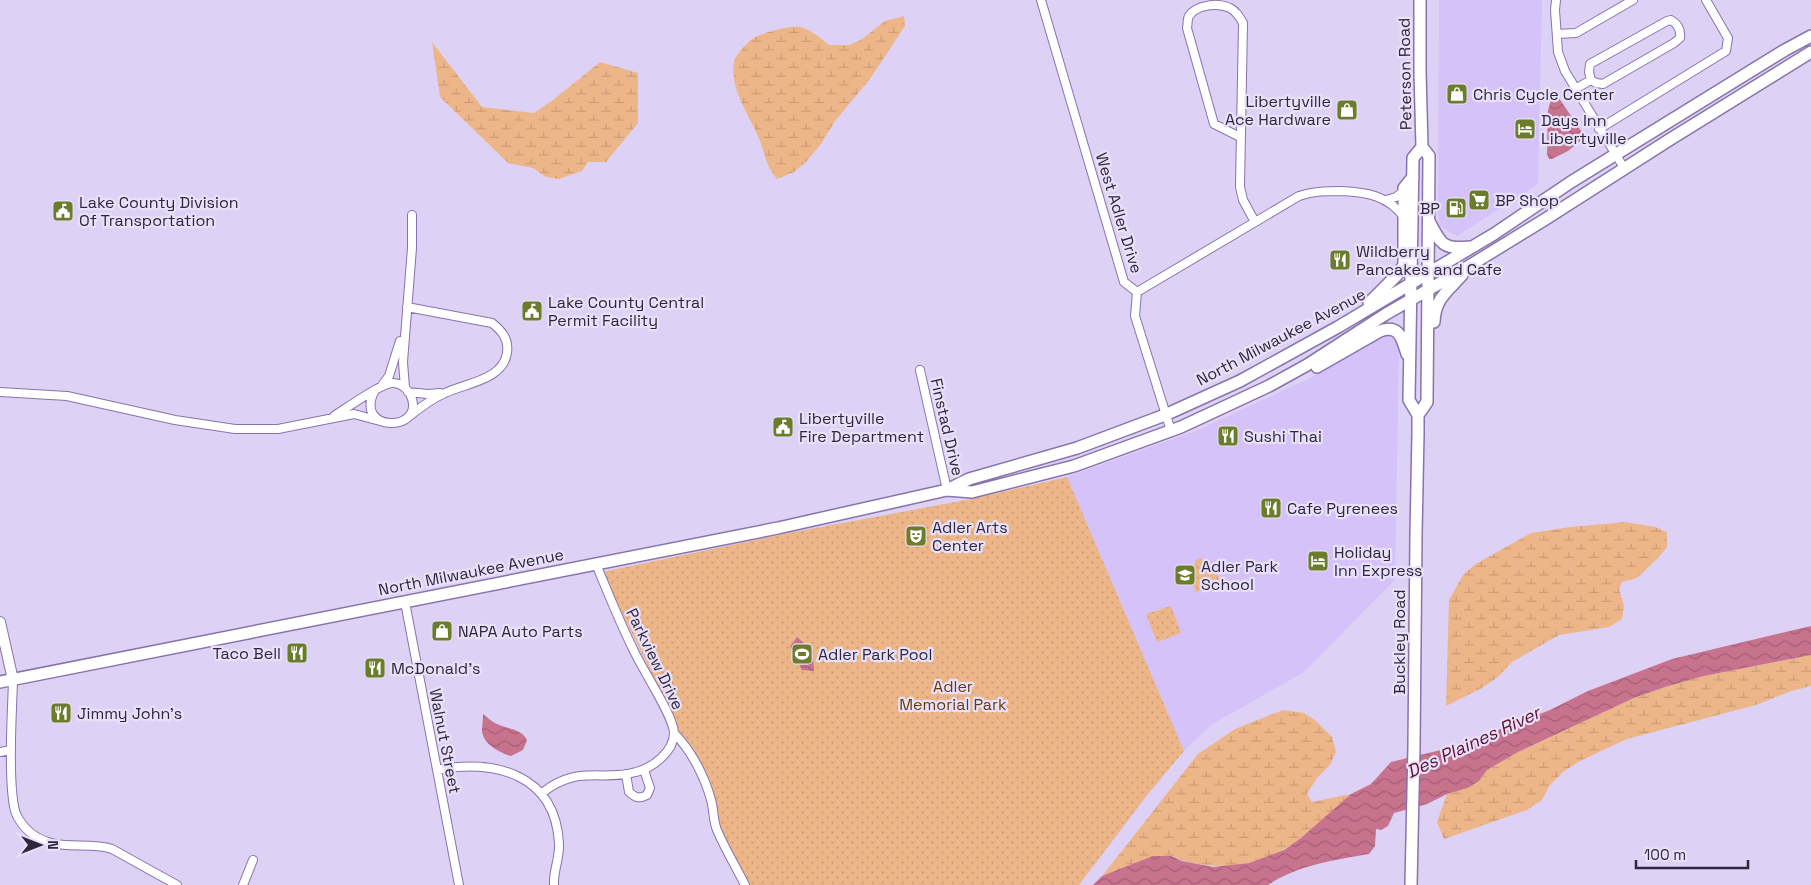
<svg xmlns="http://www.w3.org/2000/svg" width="1811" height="885" font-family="'Space Grotesk',sans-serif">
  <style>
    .built { fill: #d4c2f8 }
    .wetland { fill: url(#wetland-marsh) }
    .park { fill: url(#park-dots) }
    .water { fill: url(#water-waves) }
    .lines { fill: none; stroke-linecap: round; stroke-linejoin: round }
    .street-casing { stroke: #8774ac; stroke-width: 10 }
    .secondary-casing { stroke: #8774ac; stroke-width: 12 }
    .primary-casing { stroke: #8774ac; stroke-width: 14 }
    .street { stroke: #fff; stroke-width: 8 }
    .secondary { stroke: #fff; stroke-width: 10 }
    .primary { stroke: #fff; stroke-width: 11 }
    .labels { text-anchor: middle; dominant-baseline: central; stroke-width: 4.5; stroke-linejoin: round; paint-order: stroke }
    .street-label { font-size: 16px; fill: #2e263d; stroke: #e9e1fa }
    .poi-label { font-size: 16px; fill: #2e263d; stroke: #e9e1fa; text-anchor: start }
    .park-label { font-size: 16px; fill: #683b0e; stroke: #e9e1fa }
    .water-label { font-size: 18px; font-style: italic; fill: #5d0f31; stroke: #e9e1fa }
  </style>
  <defs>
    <pattern id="wetland-marsh" width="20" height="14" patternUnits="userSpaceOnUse" patternTransform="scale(1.25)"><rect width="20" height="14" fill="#edb689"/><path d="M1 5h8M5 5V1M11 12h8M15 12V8" fill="none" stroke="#cc9c77"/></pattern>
    <pattern id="park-dots" width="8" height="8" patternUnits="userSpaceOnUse" patternTransform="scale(1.25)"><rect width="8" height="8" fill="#edb689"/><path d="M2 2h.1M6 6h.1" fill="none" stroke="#cc9c77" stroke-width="1.8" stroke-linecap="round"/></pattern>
    <pattern id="water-waves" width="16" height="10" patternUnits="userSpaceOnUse" patternTransform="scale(1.25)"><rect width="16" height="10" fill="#c8738e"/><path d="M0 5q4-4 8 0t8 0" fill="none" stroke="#a35e75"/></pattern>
  </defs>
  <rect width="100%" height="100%" fill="#ddd2f6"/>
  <!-- built -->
  <path class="built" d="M1439,0H1542L1538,184L1457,236L1440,226L1438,213Z
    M1381,336H1391L1399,346L1395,580L1304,672L1211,725L1184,751L1067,477L1198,430L1306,380Z"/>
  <!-- wetland -->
  <path class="wetland" d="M904,16L905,26L870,79L835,121L821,144L806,162L794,172L777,179C766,166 766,157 760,141C751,117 729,90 734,62C735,56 747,43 752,39C761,33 790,25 800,27C810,29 821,38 829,45H849L861,40L885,21Z
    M432,42L482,107L534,113L553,100L600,62L638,73V123L606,162H588L582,171L559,179L546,177L533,168L508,163L440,97Z
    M1626,522L1655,527L1667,532V547L1658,558L1637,578L1622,582L1619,589L1624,606L1622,619L1609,627L1559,635L1512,662L1499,676L1482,688L1446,706L1449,600L1463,575L1474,565L1531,533L1570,527Z
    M1811,655V686L1791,691L1756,705L1627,739L1580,761L1563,772L1550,785L1542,800L1527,810L1444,839L1437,822L1447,794L1468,788L1479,781L1487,770L1518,752L1634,698L1665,687L1704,676Z
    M1283,710L1304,713L1315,720L1332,737L1336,752L1330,765L1317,778L1307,794L1312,802L1351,794C1330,813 1310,834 1286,848C1253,868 1206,872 1171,856L1102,876L1198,754L1235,729Z"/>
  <!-- park -->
  <path class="park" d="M1067,477L1184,751L1148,794L1079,885H746L718,829L714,799L682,740L668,707L602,572L789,533L976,498Z
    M1200,558L1213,563L1220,582L1196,592L1193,584L1186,586L1181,571L1194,565L1196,560Z
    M1171,606L1181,633L1157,642L1146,614Z"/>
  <!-- water -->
  <path class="water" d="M1555,92L1585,137L1568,151L1552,159H1549L1547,154L1548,110L1551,100V93Z
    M1811,626V655L1704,676L1665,687L1634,698L1518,752L1487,770L1479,781L1468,788L1447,794L1427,804L1394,813L1388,826L1381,830L1376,829L1375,846L1369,854C1334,860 1298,865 1268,885H1093L1102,876L1153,856H1171L1182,861L1213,867L1249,863L1284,850L1301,838L1351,794L1371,784L1391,762L1445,749L1480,737L1550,710L1588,691L1672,659Z
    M797,637C808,646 814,656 814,671L802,670L790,647Z
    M483,714C488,718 492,722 497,724C508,729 522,729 527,740L523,750L511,756C500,753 483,744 482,731C482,725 483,720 483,714Z"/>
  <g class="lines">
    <!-- street casing -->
    <g class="street-casing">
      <path id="street" d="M1041,0L1124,282L1137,292L1135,316L1171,431
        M1556,0L1555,10L1558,52L1565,71L1624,168
        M1671,20C1678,24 1681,30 1680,38L1674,43L1603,84L1596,83L1591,80L1589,72L1590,64L1667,21Z
        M1557,34L1576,33L1633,0
        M1575,89L1591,80
        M1599,129L1726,51L1728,38L1706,0
        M1240,137L1214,124L1187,28C1188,24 1187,19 1189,16C1196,5 1218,2 1230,8C1236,11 1239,16 1243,23L1240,187L1243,200L1255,222
        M1386,200L1396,197L1404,191
        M1137,292L1299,196C1313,191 1327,191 1342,191C1367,192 1388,196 1404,217
        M920,370L947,490
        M383,384L389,376L400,341
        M405,388L403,362L412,248V215
        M0,392L67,396L175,420L235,429H278L354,414L380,421
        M408,392L428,394L440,393
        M334,416C345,409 383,382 393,383C401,383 408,389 411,396C426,433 352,433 375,390
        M406,419C418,409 431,399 445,393C466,383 503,380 507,353C509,339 502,331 492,323L407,307
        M405,602L459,885
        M13,680C12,716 9,753 12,790C13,799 13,808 17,816C24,829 35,838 48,842C69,849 91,842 112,849L177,885
        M674,733C691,750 705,777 711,800C714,810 713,821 717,830C725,849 736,867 745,885
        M0,752L11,750
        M437,770C495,759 555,774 559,843C560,858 553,871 554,885
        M626,774L629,792C636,798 639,799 647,795L650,788L644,770
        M542,793C578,764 600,782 636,772C652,768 674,752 674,733C674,717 642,669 634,651C620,623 608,593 596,564
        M243,885L253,860"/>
    </g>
    <!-- secondary casing -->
    <g class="secondary-casing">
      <path id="secondary" d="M0,622L13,680"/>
    </g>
    <!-- primary casing -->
    <g class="primary-casing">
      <path id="primary" d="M1429,221C1440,243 1443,250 1469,247
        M1369,303L1397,275L1404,265V188L1413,177
        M1434,322C1435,298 1448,291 1462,275
        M1317,367L1380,331C1400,324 1402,339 1407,354
        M1418,415L1427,402L1429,156L1422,147L1420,72V0
        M947,490L972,492L1074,466L1181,427L1269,386L1307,365L1386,314L1461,271L1544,220L1669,140L1811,52
        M0,682L778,528L947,490L969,479L1077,448L1165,415L1240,381L1338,327L1494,234L1571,182L1785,50L1811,36
        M1411,885L1414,746L1416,535L1418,433V415L1409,400L1413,158L1422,147"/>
    </g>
    <!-- street -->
    <use href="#street" class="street"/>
    <!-- secondary -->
    <use href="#secondary" class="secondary"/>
    <!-- primary -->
    <use href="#primary" class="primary"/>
  </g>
  <!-- icons -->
  <defs>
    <g id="shop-square" transform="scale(1.125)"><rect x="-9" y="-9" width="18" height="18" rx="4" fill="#6b7c2a" stroke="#e9e1fa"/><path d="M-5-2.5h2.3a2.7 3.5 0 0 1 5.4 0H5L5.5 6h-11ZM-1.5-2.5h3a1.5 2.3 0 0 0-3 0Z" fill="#fff"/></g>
    <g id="hotel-square" transform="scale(1.125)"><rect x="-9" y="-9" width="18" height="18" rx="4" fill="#6b7c2a" stroke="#e9e1fa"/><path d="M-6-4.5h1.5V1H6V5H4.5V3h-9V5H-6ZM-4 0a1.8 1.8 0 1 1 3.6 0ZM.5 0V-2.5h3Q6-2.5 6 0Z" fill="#fff"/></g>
    <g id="supermarket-square" transform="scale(1.125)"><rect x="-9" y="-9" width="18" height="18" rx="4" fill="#6b7c2a" stroke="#e9e1fa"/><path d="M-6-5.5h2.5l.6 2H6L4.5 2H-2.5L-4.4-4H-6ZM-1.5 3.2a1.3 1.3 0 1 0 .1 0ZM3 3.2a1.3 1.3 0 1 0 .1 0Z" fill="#fff"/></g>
    <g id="fuel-square" transform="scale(1.125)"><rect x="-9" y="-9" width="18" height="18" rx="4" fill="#6b7c2a" stroke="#e9e1fa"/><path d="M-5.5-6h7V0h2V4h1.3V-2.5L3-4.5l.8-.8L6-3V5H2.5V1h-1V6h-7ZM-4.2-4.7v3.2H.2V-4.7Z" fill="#fff"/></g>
    <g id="civic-square" transform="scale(1.125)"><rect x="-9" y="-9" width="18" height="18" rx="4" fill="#6b7c2a" stroke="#e9e1fa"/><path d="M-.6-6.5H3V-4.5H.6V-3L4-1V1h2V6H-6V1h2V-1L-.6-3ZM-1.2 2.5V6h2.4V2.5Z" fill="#fff"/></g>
    <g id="restaurant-square" transform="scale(1.125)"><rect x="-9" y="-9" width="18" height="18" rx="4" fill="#6b7c2a" stroke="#e9e1fa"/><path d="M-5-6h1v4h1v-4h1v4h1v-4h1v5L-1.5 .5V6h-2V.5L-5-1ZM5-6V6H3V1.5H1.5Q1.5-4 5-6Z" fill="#fff"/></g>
    <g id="theatre-square" transform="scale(1.125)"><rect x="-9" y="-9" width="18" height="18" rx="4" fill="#6b7c2a" stroke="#e9e1fa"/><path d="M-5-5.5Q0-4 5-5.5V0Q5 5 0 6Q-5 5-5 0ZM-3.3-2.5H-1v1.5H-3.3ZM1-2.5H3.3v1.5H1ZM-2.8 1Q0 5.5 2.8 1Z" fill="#fff"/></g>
    <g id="school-square" transform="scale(1.125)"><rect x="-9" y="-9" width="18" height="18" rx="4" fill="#6b7c2a" stroke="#e9e1fa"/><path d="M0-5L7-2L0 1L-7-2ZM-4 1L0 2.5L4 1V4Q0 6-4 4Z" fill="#fff"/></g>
    <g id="stadium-square" transform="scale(1.125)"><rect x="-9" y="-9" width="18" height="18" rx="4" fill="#6b7c2a" stroke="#e9e1fa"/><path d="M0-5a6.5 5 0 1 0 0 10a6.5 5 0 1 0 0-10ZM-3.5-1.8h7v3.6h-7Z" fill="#fff"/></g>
  </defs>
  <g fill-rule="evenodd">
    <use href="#shop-square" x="1457" y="94"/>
    <use href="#shop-square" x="1347" y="110"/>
    <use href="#hotel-square" x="1525" y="129"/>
    <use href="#supermarket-square" x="1479" y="200"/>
    <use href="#fuel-square" x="1456" y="208"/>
    <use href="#civic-square" x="63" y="211"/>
    <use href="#restaurant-square" x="1340" y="260"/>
    <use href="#civic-square" x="532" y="311"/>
    <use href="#civic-square" x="783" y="427"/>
    <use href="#restaurant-square" x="1228" y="436"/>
    <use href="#restaurant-square" x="1271" y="508"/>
    <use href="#theatre-square" x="916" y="536"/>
    <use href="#hotel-square" x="1318" y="561"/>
    <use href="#school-square" x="1185" y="575"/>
    <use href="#shop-square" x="442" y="631"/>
    <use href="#restaurant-square" x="297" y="653"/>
    <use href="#stadium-square" x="802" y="654"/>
    <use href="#restaurant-square" x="375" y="668"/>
    <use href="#restaurant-square" x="61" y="713"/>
  </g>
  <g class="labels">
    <!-- street labels -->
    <g class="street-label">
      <text transform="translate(1405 74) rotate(-91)">Peterson Road</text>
      <text transform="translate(1119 213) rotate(73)">West Adler Drive</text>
      <text transform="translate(1281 337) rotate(-28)">North Milwaukee Avenue</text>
      <text transform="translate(947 427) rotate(77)">Finstad Drive</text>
      <text transform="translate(471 572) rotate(-11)">North Milwaukee Avenue</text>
      <text transform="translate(1399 642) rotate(-90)">Buckley Road</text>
      <text transform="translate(655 659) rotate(64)">Parkview Drive</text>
      <text transform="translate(445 741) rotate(79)">Walnut Street</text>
    </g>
    <!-- poi labels -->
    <g class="poi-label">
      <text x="1473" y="94">Chris Cycle Center</text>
      <text x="1331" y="101" text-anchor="end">Libertyville<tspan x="1331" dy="18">Ace Hardware</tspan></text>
      <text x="1541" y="120">Days Inn<tspan x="1541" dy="18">Libertyville</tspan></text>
      <text x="1495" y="200">BP Shop</text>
      <text x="79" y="202">Lake County Division<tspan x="79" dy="18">Of Transportation</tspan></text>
      <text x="1440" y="208" text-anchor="end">BP</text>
      <text x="1356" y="251">Wildberry<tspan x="1356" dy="18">Pancakes and Cafe</tspan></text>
      <text x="548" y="302">Lake County Central<tspan x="548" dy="18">Permit Facility</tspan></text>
      <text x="799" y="418">Libertyville<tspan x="799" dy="18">Fire Department</tspan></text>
      <text x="1244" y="436">Sushi Thai</text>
      <text x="1287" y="508">Cafe Pyrenees</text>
      <text x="932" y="527">Adler Arts<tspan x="932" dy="18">Center</tspan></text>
      <text x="1334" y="552">Holiday<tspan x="1334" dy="18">Inn Express</tspan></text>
      <text x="1201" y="566">Adler Park<tspan x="1201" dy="18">School</tspan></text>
      <text x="458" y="631">NAPA Auto Parts</text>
      <text x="281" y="653" text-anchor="end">Taco Bell</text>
      <text x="818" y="654">Adler Park Pool</text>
      <text x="391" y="668">McDonald's</text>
      <text x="77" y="713">Jimmy John's</text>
    </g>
    <!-- park labels -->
    <g class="park-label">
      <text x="953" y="686">Adler<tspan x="953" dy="18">Memorial Park</tspan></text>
    </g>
    <!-- water labels -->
    <g class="water-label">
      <text transform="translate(1473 742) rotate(-25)">Des Plaines River</text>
    </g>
  </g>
  <!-- north arrow -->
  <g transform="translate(40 845) rotate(90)" stroke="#e9e1fa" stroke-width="4" paint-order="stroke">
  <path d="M0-4L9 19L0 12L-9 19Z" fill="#2e263d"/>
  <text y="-8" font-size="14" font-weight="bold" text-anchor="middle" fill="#2e263d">N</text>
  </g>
  <!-- scale -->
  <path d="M1636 860v8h112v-8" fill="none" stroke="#2e263d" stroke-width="2.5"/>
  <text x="1644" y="860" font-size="15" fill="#2e263d" stroke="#e9e1fa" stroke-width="4" paint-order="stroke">100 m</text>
</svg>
